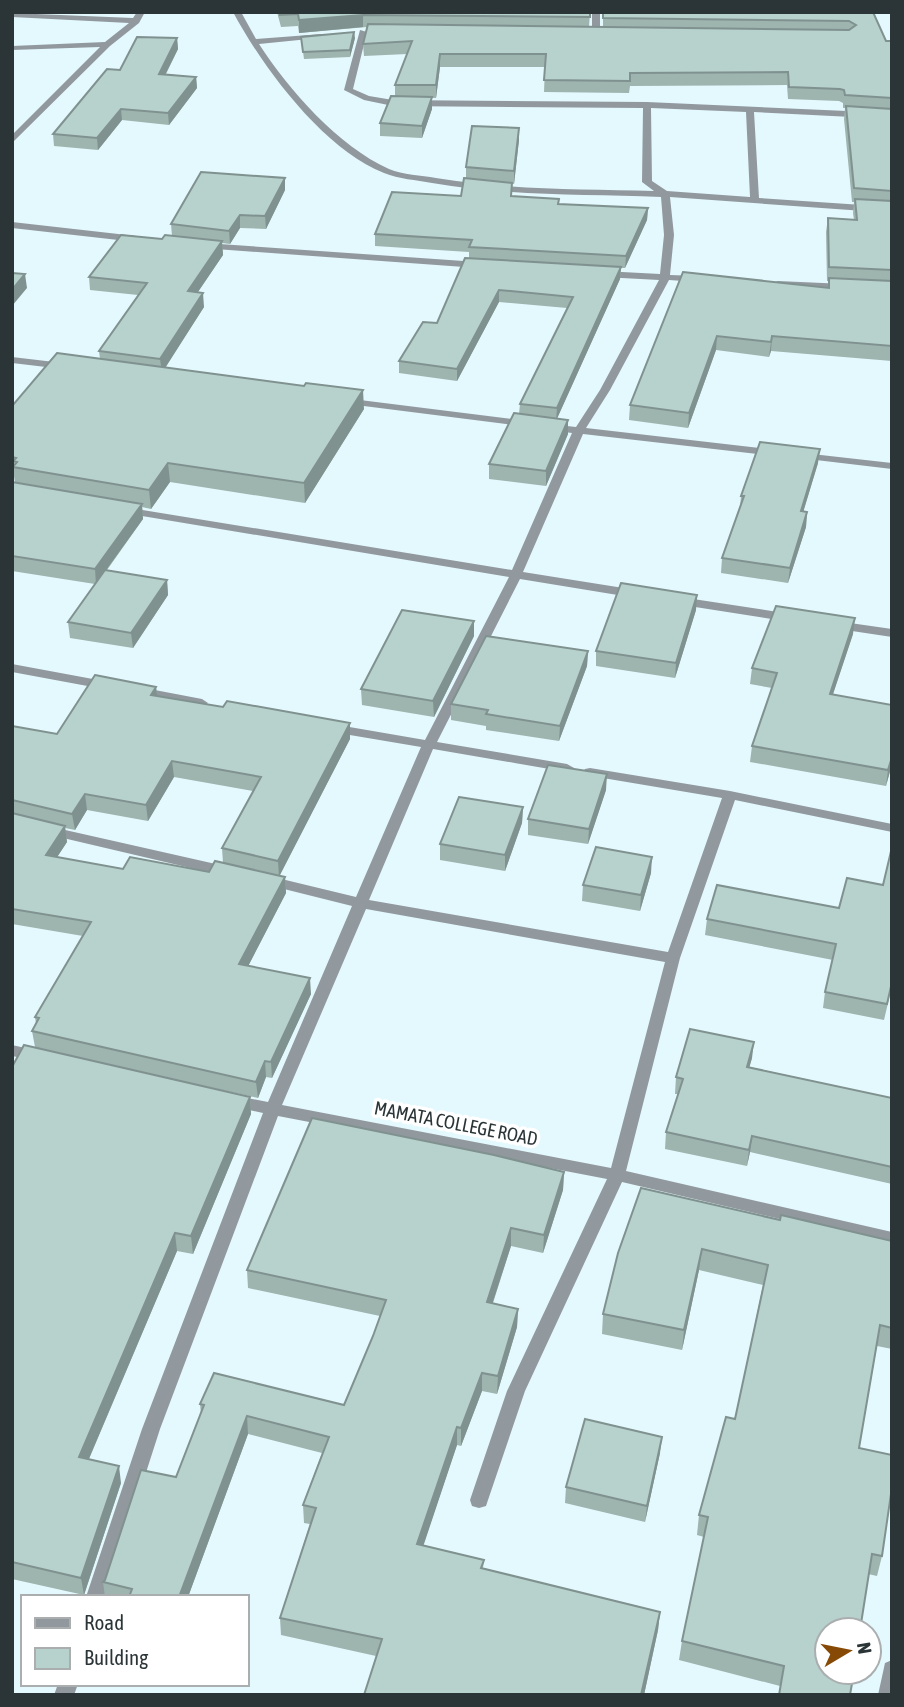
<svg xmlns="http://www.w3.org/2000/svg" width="904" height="1707" font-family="'Asap Condensed',sans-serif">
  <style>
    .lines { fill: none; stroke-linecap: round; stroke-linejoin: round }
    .minor { fill: #91999f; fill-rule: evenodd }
    .wall { fill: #9db4af; fill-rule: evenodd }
    .shaded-wall { fill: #80928f }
    .building { fill: #b7d1cc; stroke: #80928f; stroke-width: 2 }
    .labels { text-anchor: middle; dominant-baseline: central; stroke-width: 7; stroke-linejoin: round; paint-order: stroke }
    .street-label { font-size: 19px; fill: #2b3538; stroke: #fff }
  </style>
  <rect width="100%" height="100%" fill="#e4f9fe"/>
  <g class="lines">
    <!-- minor -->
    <path class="minor" d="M137,12H145L139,23L110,46L12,143V135L100,47L12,50V46L105,42L129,23L12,17V13L133,18Z
      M233,12H241L256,39L322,34L323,36L319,38L259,44C289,90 338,146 389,169C403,175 421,175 436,178C508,190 581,189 654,191L642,182L643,108L393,106L364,100L344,90L360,30L367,32L353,89L369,96L393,100L647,102L892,113V119L754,112L759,198L892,207V213L670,197L674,235L670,275L698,276L703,279L698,282L669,280L610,390L586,428L776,450L782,453L776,456L583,434L523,572L636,590L642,594L636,598L520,579L437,742L567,764L574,768L567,772L433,749L369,900L668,952L722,798L585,775L583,772L585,769L590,768L730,791L892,824V832L735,800L680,958L626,1171L892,1232V1245L622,1182L525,1391L488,1500L486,1506L479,1508L472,1506L470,1500L507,1391L607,1179L278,1116L160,1429L106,1597H86L142,1429L263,1113L226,1105L224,1101L226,1097L232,1095L268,1102L352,906L264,884L262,881L269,876L356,897L421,747L332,732L325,728L332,724L425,740L509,577L124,513L118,510L124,507L512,570L572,433L549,430L544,427L549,424L576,427L600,390L659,280L603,277L598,274L603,271L660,274L664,235L661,197C584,194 507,196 432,183C416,180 399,179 384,173C324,150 263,68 233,12ZM651,108L746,112L750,197L667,191L652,181ZM366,909L665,962L611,1168L282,1105Z
      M592,12H600V35L596,37L592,35Z
      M12,222L136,236L141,239L136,242L12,228Z
      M205,243L478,262L483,265L478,268L202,248V244Z
      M778,281L845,284L850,287L845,290L775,286V282Z
      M12,357L63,363L68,366L63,369L12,363Z
      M344,398L529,421L534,424L529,427L340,403V399Z
      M803,453L892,463V469L799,458V454Z
      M680,597L791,614L797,618L791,622L676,604L674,601L676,598Z
      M836,621L892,629V637L832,628L830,625Z
      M12,664L109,682L115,686L109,690L12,672Z
      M139,687L202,699L208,703L202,707L134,694L133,691Z
      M12,818L229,867L236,872L229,877L12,826Z
      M12,1045L43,1052L46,1056L43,1060L38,1061L12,1056Z
      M892,1660V1695H878L885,1663Z
      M58,1684H78L74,1695H54Z"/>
  </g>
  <!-- wall -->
  <path class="wall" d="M277,12H590L589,27H603V12H873L886,41H892V361L771,351L769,357L716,350L688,428L629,420L630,405L683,272L828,288L829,281H827L826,232L828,218L854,220L853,213L854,202H852L844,119L845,108H843V103L839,101L788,99L787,85L630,86L629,93L544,92L545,67H440L436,98H432V109L422,138L380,136V123L395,96V85L407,54L364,56L363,44L367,27L299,33L298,26L281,27Z
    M301,37L355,38L350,57L304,59Z
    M177,38L178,49L166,74L196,77L197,88L169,125L122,120L98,150L54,146L53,134L120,70Z
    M519,128V140L514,184H512V196L559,204L648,208L647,220L625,268H621L620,279L557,418L568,434L546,486L489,479V464L519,414L520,404L567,308L499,302L457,381L399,373V361L437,323L469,258V252L375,246V234L461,196L466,179V167Z
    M285,178V190L266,229L240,228L230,244L222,243L223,255L198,292L204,307L165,367L364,409L305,503L170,482L151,509L142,507L143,519L107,570L167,580L168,595L133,648L70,638L68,622L95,584L12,571V482L15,483L14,476H12V406L100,359L99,351L138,295L90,290L89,277L162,239L172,236L171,224Z
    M818,463L803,512H807L806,527L788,583L721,573L722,558L740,508L741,496Z
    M696,610L675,678L596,666V651Z
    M474,621V636L434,717L362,705L361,689Z
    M853,634L833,694L892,764L886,786L750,762L752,746L772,688L750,684L752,668Z
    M588,651L587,666L559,741L486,730V726L451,720V704Z
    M156,687L157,696L223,707L350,723V739L279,876L285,877L286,893L248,966L311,994L272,1078L266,1077L258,1098L172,1079L250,1097L251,1114L193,1254L177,1251L89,1459L121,1483L84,1595L12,1579V1067L35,1047L32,1031L36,1024L35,1017L83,936L12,924V726L57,734ZM174,777L253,791L222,848L223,863L209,872L123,869L57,857L67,842L65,828L75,830L87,810L148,821Z
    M606,790L588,844L528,835V819Z
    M523,807L522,823L505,871L440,860V844Z
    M651,873L640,911L582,901L583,885Z
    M839,908L892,986L884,1020L823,1008L825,992L833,960L705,935L707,919Z
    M752,1058L749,1067L892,1098V1184L750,1152L747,1166L665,1149L666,1132L678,1094H675L676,1077Z
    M564,1172L563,1190L543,1253L511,1246L493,1303L518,1309L517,1327L497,1394L482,1391L461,1446L457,1445L423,1545L484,1560L483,1568L660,1612L658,1630L644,1695H364L376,1656L281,1635L280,1618L310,1524L304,1523L303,1505L322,1453L248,1434L188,1597H105L103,1582L105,1580L176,1477L201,1414L200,1404L344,1405L373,1336L380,1316L248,1288L247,1270Z
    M780,1220L892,1241V1349L877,1346L859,1448L882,1556L877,1576L868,1574L780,1686L679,1660L682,1641L704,1537L697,1535L699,1515L735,1419L763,1285L699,1270L682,1350L602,1334L603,1314L618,1253Z
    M660,1453L645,1522L565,1503L566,1487Z"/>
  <!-- shaded-wall -->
  <path class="shaded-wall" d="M363,15V27L299,33V20Z
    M354,32L355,38L350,57V50Z
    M177,38L178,49L160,85L159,74Z
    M440,54V67L436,98V85Z
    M196,77L197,88L169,125L168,113Z
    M432,97V109L422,138V126Z
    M121,109L122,120L98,150L97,138Z
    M519,128V140L514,184V171Z
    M285,178V190L266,229L265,216Z
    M648,208L647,220L625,268L626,256Z
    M240,215V228L230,244L229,231Z
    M222,241L223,255L189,305L188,291Z
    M621,267L620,279L556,421L557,408Z
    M25,274L27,288L12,306V290Z
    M499,290V302L457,381V369Z
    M203,293L204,307L162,373L160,359Z
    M717,336L716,350L688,428L689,413Z
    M772,336L771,351L769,357L771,342Z
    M363,390L364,409L305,503L304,483Z
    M568,420V434L546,486V471Z
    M820,449L818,463L799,526L801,511Z
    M168,463L170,482L151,509L149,490Z
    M142,504L143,519L96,584L95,569Z
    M807,512L806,527L788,583L790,568Z
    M167,580L168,595L133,648L131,633Z
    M697,595L696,610L675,678L676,663Z
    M855,618L853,634L828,709L830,694Z
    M474,621V636L434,717L433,701Z
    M588,651L587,666L559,741L560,726Z
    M156,687L158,702L151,695Z
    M350,723V739L279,877L278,861Z
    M892,757V764L886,786L888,770Z
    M172,761L174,777L148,821L146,805Z
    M607,774L606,790L588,844L589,829Z
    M85,794L87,810L75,830L72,814Z
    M523,807L522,823L505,871V855Z
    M65,826L67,842L48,871L46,855Z
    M652,857L651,873L640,911L641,895Z
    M285,877L286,893L241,980L239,964Z
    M310,978L311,994L272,1078L271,1062Z
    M754,1042L752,1058L745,1083L747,1067Z
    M265,1061L266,1077L258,1098L256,1082Z
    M250,1097L251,1114L193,1254L191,1236Z
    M752,1136L750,1152L747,1166L749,1150Z
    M564,1172L563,1190L543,1253L544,1235Z
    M511,1228V1246L487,1320V1302Z
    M175,1233L177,1251L82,1475L79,1457Z
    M702,1249L699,1270L682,1350L684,1330Z
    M518,1309L517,1327L497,1394L498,1376Z
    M482,1373V1391L461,1446V1428Z
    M247,1416L248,1434L188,1597H179Z
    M457,1427V1445L418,1562L417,1544Z
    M662,1437L660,1453L645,1522L647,1506Z
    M119,1466L121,1483L84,1595L81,1578Z
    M660,1612L658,1630L644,1695H641Z"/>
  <!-- building -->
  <path class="building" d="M280,12H590V17L363,15L299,20L298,14L280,15Z
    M603,12H873L886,41H892V98L845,95L844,90L840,89L789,87L788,72L630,73V81L544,80L546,54H440L436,85H395L412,41L363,44L368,24L849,30L856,25L849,21L603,18Z
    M354,32L350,50L303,52L301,37Z
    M137,37L177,38L159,74L196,77L168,113L121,109L97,138L53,134L107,69L120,70Z
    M391,96L432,97L422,126L380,123Z
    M846,106L892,109V191L854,188Z
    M472,126L519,128L514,171L466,167Z
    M201,172L285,178L265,216L240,215L229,231L171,224Z
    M464,178L512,183L511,196L559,199L558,204L648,208L626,256L469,247L472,240L375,234L392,192L461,196Z
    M855,199L892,201V270L829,267L828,218L857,220Z
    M121,235L162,239L165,235L222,241L188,291L203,293L160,359L99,351L147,283L89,277Z
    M465,258L621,267L557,408L520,404L573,297L499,290L457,369L399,361L423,322L437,323Z
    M683,272L829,288V278L892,281V346L772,336L771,342L717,336L689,413L630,405Z
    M12,273L25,274L12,290Z
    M57,353L304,386L306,383L363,390L304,483L168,463L149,490L13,467L17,462L13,461L16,458L12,457V406Z
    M514,413L568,420L546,471L489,464Z
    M760,442L820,449L801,511L807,512L790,568L722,558L744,496H741Z
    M12,482L142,504L95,569L12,556Z
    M105,570L167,580L131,633L68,622Z
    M621,583L697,595L676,663L596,651Z
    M776,606L855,618L830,694L892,705V757L888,770L752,746L777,673L752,668Z
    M402,610L474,621L433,701L361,689Z
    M486,636L588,651L560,726L486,714L488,710L451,704Z
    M95,675L156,687L151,695L223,707L227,701L350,723L278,861L222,848L261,777L172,761L146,805L85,794L72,814L12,800V726L57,734Z
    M548,765L607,774L589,829L528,819Z
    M459,797L523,807L505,855L440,844Z
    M12,813L65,826L46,855L123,869L130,857L209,872L215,861L285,877L239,964L310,978L271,1062L265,1061L256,1082L32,1031L39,1018L35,1017L91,922L12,909Z
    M596,847L652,857L641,895L583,885Z
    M892,847V982L887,1004L825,992L836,944L707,919L717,885L839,908L847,878L883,885Z
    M690,1029L754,1042L747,1067L892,1098V1167L752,1136L749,1150L666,1132L683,1079L676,1077Z
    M24,1045L250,1097L191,1236L175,1233L79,1457L119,1466L81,1578L12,1562V1067Z
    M312,1118L494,1155L564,1172L544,1235L511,1228L487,1302L518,1309L498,1376L482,1373L461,1428L457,1427L417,1544L484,1560L481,1568L660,1612L641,1695H364L382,1639L280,1618L316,1508L303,1505L329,1437L247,1416L179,1597H129L132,1589L103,1582L105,1580L141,1470L176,1477L204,1405L200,1404L214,1373L344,1405L373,1336L386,1300L247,1270Z
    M641,1188L780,1220L781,1215L892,1241V1328L880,1325L859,1448L892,1455V1487L882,1556L872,1554L860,1630H827V1672H854L850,1695H779L784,1666L682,1641L708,1517L699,1515L726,1417L735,1419L768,1265L702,1249L684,1330L603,1314L618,1253Z
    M585,1419L662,1437L647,1506L566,1487Z"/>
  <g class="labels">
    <!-- street labels -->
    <g class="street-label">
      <text transform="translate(456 1123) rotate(11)">MAMATA COLLEGE ROAD</text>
    </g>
  </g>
  <!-- border -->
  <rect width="904" height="1707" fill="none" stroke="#2b3538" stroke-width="28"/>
  <!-- legend -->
  <rect x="21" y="1595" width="228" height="91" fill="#ffffff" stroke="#aaaeaf" stroke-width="2"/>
  <rect x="35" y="1618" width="35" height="10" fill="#91999f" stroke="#aaaeaf" stroke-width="2"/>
  <text x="84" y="1630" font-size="21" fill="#2b3538">Road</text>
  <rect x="35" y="1648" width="35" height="21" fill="#b7d1cc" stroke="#aaaeaf" stroke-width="2"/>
  <text x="84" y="1665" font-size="21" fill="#2b3538">Building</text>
  <!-- north arrow -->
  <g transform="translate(848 1651) rotate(80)"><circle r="33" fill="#ffffff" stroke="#aaaeaf" stroke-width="2"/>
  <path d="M0-5L12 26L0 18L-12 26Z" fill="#874a06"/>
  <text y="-10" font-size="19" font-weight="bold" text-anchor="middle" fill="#2b3538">N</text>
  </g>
</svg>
